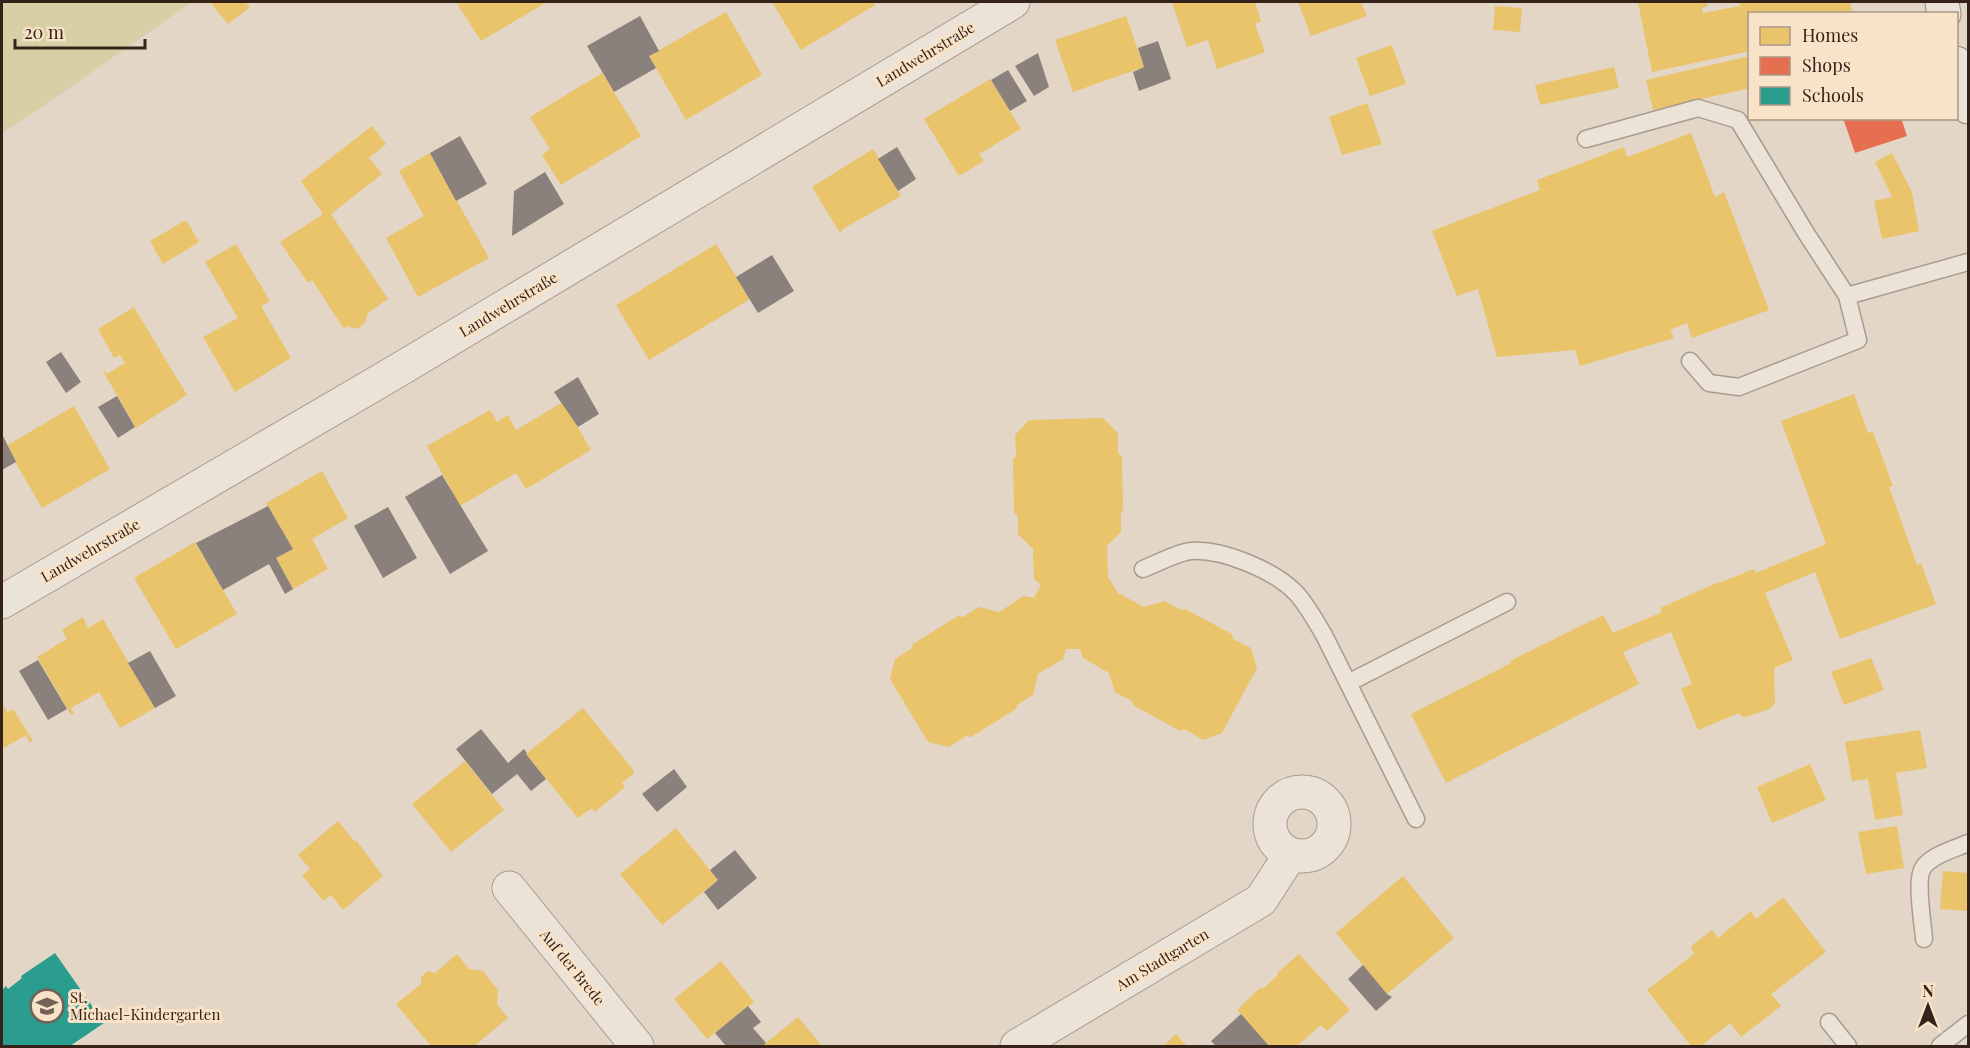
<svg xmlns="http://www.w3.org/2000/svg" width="1970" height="1048" font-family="'Playfair Display',serif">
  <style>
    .green { fill: #d7d0a7 }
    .homes { fill: #e9c46a }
    .shops { fill: #e76f51 }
    .schools { fill: #2a9d8f }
    .industry { fill: #8a817c }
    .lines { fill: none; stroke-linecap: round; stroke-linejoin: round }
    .lane-casing { stroke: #a89b90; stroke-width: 19 }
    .street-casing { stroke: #a89b90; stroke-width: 35 }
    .secondary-casing { stroke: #978b80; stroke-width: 35 }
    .lane { stroke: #ebe2d8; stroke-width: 16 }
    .street { stroke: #ebe2d8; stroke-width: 33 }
    .secondary { stroke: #ebe2d8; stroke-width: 33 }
    .labels { text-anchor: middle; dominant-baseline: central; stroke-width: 6; stroke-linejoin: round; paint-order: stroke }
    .street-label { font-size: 15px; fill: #352219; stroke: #f8e3c9 }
    .poi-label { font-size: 15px; fill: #352219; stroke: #f8e3c9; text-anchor: start }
  </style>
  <rect width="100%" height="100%" fill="#e3d6c6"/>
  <!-- green -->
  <path class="green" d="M2,2H192L45,105L2,133Z"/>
  <!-- homes -->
  <path class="homes" d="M210,2H245L250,7L228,24Z
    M456,2H547L481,41Z
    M772,2H873L875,5L801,50Z
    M1172,2H1255L1261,21L1255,24L1265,52L1217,69L1208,40L1187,47Z
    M1298,2H1361L1367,16L1311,36Z
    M1638,2H1707L1708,6L1702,8L1703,13L1740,6L1739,2H1850L1853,14H1750V51L1652,72Z
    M1495,6L1522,8L1520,32L1493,30Z
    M726,12L762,75L686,120L649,56Z
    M1126,16L1144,67L1073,92L1055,40Z
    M1392,45L1406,84L1370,96L1356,58Z
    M1750,56V88L1653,110L1646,80Z
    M1614,67L1619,88L1540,105L1535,85Z
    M602,73L641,136L561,185L542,155L550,149L530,117Z
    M990,79L1021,129L979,154L984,161L959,176L924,119Z
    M1367,103L1382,144L1342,155L1329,117Z
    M372,126L386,144L369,158L382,174L331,214L388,299L368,313L365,323L357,329L347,326L344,329L312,280L308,283L280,242L323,214L301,181Z
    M1691,133L1715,197L1724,192L1769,310L1692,338L1687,323L1670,330L1674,338L1580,366L1575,350L1497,357L1478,289L1457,296L1432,231L1540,190L1537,180L1624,147L1627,157Z
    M873,149L901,196L841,230L842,232L840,233L812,187Z
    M430,153L489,258L418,297L386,238L424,216L399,171Z
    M1892,153L1912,192L1919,231L1882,239L1874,201L1892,197L1875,162Z
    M186,220L199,242L163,264L150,241Z
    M236,244L270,301L261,306L291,358L235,392L203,337L238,318L205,262Z
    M716,244L750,299L649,360L616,305Z
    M134,307L187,395L136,428L103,371L104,370L107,374L125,363L120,355L114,358L98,329Z
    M1854,394L1868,433L1873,432L1893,486L1889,487L1917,565L1921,563L1936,604L1840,639L1815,572L1765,593L1793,660L1774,668L1775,704L1769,709L1749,716L1743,717L1739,713L1698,730L1681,689L1692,684L1671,632L1623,652L1639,684L1446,783L1411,714L1511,663L1510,661L1603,615L1613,633L1662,612L1660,608L1719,582V583L1754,569L1756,573L1826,544L1781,421Z
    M563,402L591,450L526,489L516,473L460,506L427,446L490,410L497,422L508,415L516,430Z
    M74,406L110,469L42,508L6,446Z
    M1103,418L1118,433V453L1122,456L1123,509L1121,513V532L1107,546L1108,577L1118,593L1144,607L1164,601L1181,610L1185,609L1232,634L1233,639L1251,648L1257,668L1222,733L1203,740L1184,729L1180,731L1133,705L1132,701L1115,692L1109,673L1083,658L1080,649H1066L1063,659L1038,674L1033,695L1017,705L1016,709L971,737L966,736L949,747L928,742L890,679L895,659L912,648L913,644L958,616L963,617L979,607L999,612L1024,596L1034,598L1041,585L1034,579L1033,549L1018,534V516L1014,513L1013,460L1016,456L1015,435L1029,420Z
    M322,471L348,518L312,539L328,569L293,589L276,558L293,549L266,503Z
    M195,542L237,614L176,649L134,578Z
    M83,617L88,628L103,619L155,708L120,728L99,692L71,708L74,713L71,715L37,657L67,639L62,630Z
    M1871,658L1884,690L1844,705L1831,672Z
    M2,703L7,712L13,709L33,741L30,743L26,735L2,749Z
    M583,708L635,772L622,783L625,787L595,812L592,808L578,818L526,754Z
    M1920,730L1927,768L1896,773L1903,815L1875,820L1868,779L1852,781L1845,742Z
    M465,761L504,810L451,852L412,804Z
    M1810,764L1826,800L1772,823L1757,787Z
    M338,821L355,842L356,840L383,876L343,910L331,895L323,901L302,875L310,869L298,855Z
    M1897,826L1904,868L1866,874L1858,832Z
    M676,828L718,880L662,925L620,874Z
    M1943,871L1968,873V911L1940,909Z
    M1403,876L1454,938L1387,994L1336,933Z
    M1783,897L1826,952L1771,994L1781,1006L1741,1037L1730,1023L1701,1046H1691L1647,990L1694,954L1691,946L1712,930L1718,938L1751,911L1756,919Z
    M457,954L469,969L483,971L498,990L497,1004L508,1018L474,1046H431L396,1004L421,984V977L428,971L435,973Z
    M1299,954L1350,1010L1327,1031L1321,1025L1297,1046H1269L1237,1010L1261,987L1263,989L1278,975L1277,973Z
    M721,961L754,1002L707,1039L674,999Z
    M798,1017L822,1046H762L766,1043Z
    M1176,1034L1187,1046H1163Z"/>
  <!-- shops -->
  <path class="shops" d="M1843,118H1901L1907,136L1855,153Z"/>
  <!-- schools -->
  <path class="schools" d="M55,953L104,1023L70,1046L68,1045L65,1046H2V990L6,986L8,989L22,978L21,976Z"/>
  <!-- industry -->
  <path class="industry" d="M640,16L659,51L649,56L656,68L614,92L587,46Z
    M1158,41L1171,79L1139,91L1133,72L1144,67L1138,48Z
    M1038,53L1049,87L1034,96L1015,66Z
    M1008,70L1027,101L1010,111L991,80Z
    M460,136L487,184L456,201L430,153Z
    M897,147L916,179L898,191L878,159Z
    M545,172L564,204L512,236L514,191Z
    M772,255L794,291L758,313L736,277Z
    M61,352L81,382L66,393L46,362Z
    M578,377L599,414L578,427L554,392Z
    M117,396L135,427L118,438L98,407Z
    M2,434L16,462L2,470Z
    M442,475L488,551L450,574L405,497Z
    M268,506L293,549L276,558L293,589L285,594L269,564L223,590L196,543Z
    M388,507L417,558L383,578L354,526Z
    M150,651L176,696L155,708L128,663Z
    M38,660L67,709L48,720L19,671Z
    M481,729L508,763L524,749L527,753L526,754L546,779L531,791L517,774L492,794L456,749Z
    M674,769L687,787L657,812L642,794Z
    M735,850L757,878L718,910L704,892L718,880L710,870Z
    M1363,965L1387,994L1392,997L1376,1011L1348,979Z
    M748,1006L761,1022L753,1028L766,1043L762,1046H726L715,1033Z
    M1241,1014L1269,1046H1216L1211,1041Z"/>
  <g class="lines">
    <!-- lane casing -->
    <g class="lane-casing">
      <path id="lane" d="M1586,139L1698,108L1738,120L1806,233L1847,296
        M1690,361L1709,383L1739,387L1858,340L1847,296L1968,262
        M1143,569C1156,564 1178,552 1191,551C1222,549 1274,570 1296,593C1307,605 1315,620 1324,635L1416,819
        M1348,683L1507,602
        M1924,939C1923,923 1915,880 1923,868C1931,855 1955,849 1968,843
        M1829,1022L1848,1046
        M1940,1046L1968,1024"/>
    </g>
    <!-- street casing -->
    <g class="street-casing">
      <path id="street" d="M2,602L397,371L1013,2
        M1270 824a32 32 0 1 1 64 0a32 32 0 1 1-64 0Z
        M509,888L637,1046
        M1017,1046L1261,900L1290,855"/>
    </g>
    <!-- secondary casing -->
    <g class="secondary-casing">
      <path id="secondary" d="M1942,2L1944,14
        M1956,63L1968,107"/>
    </g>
    <!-- lane -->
    <use href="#lane" class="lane"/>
    <!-- street -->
    <use href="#street" class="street"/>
    <!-- secondary -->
    <use href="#secondary" class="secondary"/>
  </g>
  <!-- icons -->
  <defs>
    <g id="school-ring" transform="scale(1.725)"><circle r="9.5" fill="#f8e3c9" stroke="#726156" stroke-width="1.5"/><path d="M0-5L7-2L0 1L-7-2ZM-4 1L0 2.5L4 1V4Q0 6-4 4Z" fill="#726156"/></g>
  </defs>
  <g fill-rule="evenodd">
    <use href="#school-ring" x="47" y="1006"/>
  </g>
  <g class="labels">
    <!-- street labels -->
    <g class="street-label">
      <text transform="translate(925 54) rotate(-31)">Landwehrstraße</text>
      <text transform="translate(508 304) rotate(-31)">Landwehrstraße</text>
      <text transform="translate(90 550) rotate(-30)">Landwehrstraße</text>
      <text transform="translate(1162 959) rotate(-31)">Am Stadtgarten</text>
      <text transform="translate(573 967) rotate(51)">Auf der Brede</text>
    </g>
    <!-- poi labels -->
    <g class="poi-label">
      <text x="70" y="997">St.<tspan x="70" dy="17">Michael-Kindergarten</tspan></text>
    </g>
  </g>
  <!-- border -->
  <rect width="1970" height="1048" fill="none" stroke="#352219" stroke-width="6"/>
  <!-- legend -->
  <rect x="1748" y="12" width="210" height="108" fill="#f8e3c9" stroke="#aa9683" stroke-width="1.5"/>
  <rect x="1760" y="27" width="30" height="18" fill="#e9c46a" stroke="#aa9683" stroke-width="1.5"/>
  <text x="1802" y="42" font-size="18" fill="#352219">Homes</text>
  <rect x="1760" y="57" width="30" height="18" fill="#e76f51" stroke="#aa9683" stroke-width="1.5"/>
  <text x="1802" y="72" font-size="18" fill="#352219">Shops</text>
  <rect x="1760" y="87" width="30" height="18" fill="#2a9d8f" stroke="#aa9683" stroke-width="1.5"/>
  <text x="1802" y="102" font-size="18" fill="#352219">Schools</text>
  <!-- north arrow -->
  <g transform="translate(1928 1006)" stroke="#f8e3c9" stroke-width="4.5" paint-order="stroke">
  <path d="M0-4.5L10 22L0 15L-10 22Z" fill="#352219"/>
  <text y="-9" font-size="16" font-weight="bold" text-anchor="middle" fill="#352219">N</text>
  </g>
  <!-- scale -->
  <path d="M15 39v9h130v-9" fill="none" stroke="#352219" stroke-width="3"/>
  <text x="24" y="39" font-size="18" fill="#352219" stroke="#f8e3c9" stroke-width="4.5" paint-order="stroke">20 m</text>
</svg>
